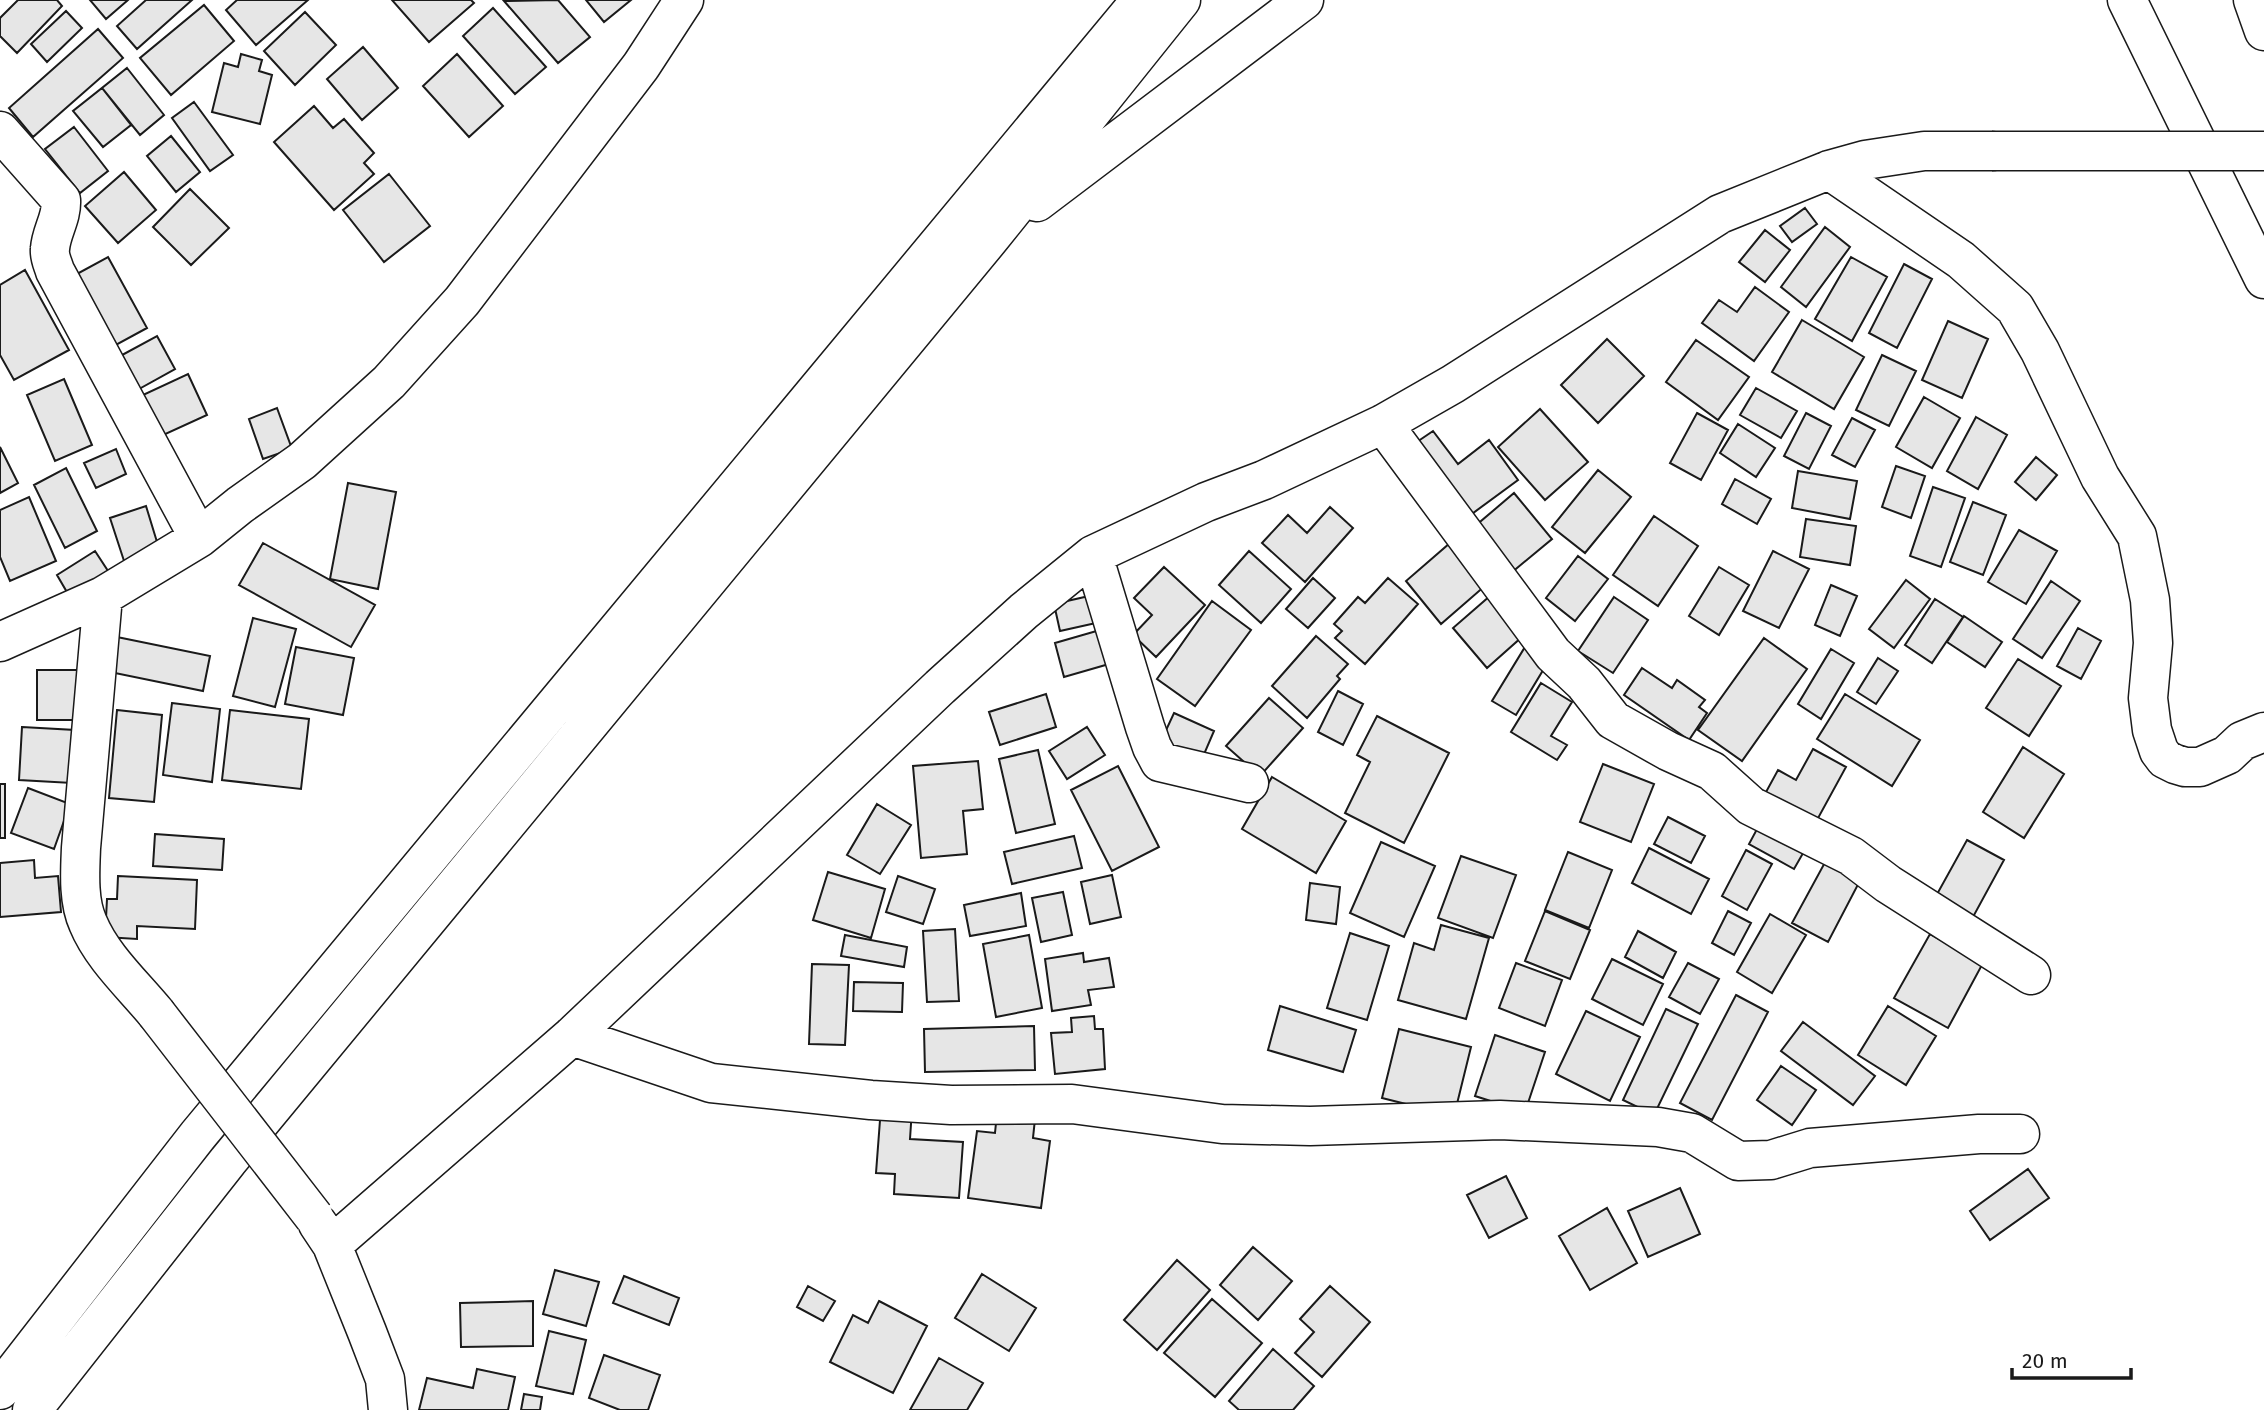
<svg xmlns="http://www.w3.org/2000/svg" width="2264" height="1410" font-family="'Fira Sans',sans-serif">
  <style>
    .building { fill: #e6e6e6; stroke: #1a1a1a; stroke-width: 2 }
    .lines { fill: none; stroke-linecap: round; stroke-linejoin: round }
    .minor-casing { stroke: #1a1a1a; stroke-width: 41 }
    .highway-casing { stroke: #1a1a1a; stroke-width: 41 }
    .minor { stroke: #fff; stroke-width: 38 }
    .highway { stroke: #fff; stroke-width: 38 }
    .minor-bridge-casing { stroke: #1a1a1a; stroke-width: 41; stroke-linecap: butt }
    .minor-bridge { stroke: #fff; stroke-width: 38 }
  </style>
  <rect width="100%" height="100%" fill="#fff"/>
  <!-- building -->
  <path class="building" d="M18,0H57L62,6L17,53L0,36V18Z
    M90,0H128L106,19Z
    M146,0H192L137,49L117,26Z
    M237,0H308L256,45L226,10Z
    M392,0H471L474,3L429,42Z
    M558,0L590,37L558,63L504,1Z
    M586,0H631L604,22Z
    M204,5L234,41L171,95L140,58Z
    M493,8L546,67L515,94L463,36Z
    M66,11L82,28L47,62L31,44Z
    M305,12L336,45L295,85L264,51Z
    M98,29L123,58L33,137L9,108Z
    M363,47L398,88L362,120L327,79Z
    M241,54L262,60L259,71L272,75L260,124L212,112L224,63L238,67Z
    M457,54L503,106L469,137L423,86Z
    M127,68L164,115L140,135L102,88Z
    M102,88L131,125L103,147L73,111Z
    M194,102L233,155L210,171L172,118Z
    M314,106L333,128L344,119L374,153L364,163L374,174L334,210L274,142Z
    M74,127L108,171L80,193L45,149Z
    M171,136L200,172L176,192L147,156Z
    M124,172L156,210L118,243L85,206Z
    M389,174L430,226L384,262L343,210Z
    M190,189L229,228L191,265L153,227Z
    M1805,208L1817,224L1792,242L1780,226Z
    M1825,227L1850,247L1806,307L1781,287Z
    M1765,230L1790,250L1765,282L1739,262Z
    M108,257L147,328L103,352L64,281Z
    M1851,257L1887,277L1852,341L1815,319Z
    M1904,264L1932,279L1897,348L1869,333Z
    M25,270L69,350L14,380L0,355V285Z
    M1755,287L1789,312L1754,361L1702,323L1719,300L1737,312Z
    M1802,320L1864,357L1834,409L1772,372Z
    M1948,321L1988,339L1962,398L1922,380Z
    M157,336L175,369L130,394L111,361Z
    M1607,339L1644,376L1598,423L1561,385Z
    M1696,340L1749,377L1718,420L1666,382Z
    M1882,355L1916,371L1889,426L1856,410Z
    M188,374L207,415L148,442L130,401Z
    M64,379L92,445L55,461L27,395Z
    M1756,388L1797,411L1781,438L1740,415Z
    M1924,397L1960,418L1932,468L1896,447Z
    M277,408L292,449L263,459L249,419Z
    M1540,409L1588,462L1545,500L1498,447Z
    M1697,413L1728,430L1701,480L1670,463Z
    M1806,413L1831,426L1809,469L1784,456Z
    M1976,417L2007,435L1978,489L1947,471Z
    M1852,418L1875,430L1855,467L1832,455Z
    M1738,424L1775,448L1756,477L1720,453Z
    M1433,431L1458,464L1489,440L1518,480L1465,519L1411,446Z
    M0,447L18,483L0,493Z
    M116,449L126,474L96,488L84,463Z
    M2036,457L2057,475L2036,500L2015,482Z
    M1896,466L1925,476L1911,518L1882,507Z
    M66,468L97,531L65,548L34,485Z
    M1598,470L1631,497L1585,553L1552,527Z
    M1798,471L1857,481L1850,519L1792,508Z
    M1735,479L1771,499L1757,524L1722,504Z
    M348,483L396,492L378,589L330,579Z
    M1933,487L1965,498L1941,567L1910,556Z
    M1514,493L1552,539L1511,573L1474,527Z
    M29,497L56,561L10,581L0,557V510Z
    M1973,502L2006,515L1983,575L1950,562Z
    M146,506L161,555L126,567L110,518Z
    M1330,507L1353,528L1305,582L1262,543L1288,515L1307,533Z
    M1654,516L1698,546L1658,606L1613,575Z
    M1806,519L1856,526L1850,565L1800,557Z
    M2019,530L2057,551L2026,604L1988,582Z
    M263,543L375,605L351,647L239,585Z
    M1450,543L1486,585L1441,624L1406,581Z
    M95,551L110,574L71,599L57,575Z
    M1249,551L1291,589L1261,623L1219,585Z
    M1773,551L1809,569L1779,628L1743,611Z
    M1578,556L1608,579L1575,621L1546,598Z
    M1164,567L1205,605L1156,657L1133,635L1152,615L1134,598Z
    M1719,567L1749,585L1719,635L1689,616Z
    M1313,578L1335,598L1308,628L1286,609Z
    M1388,578L1418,604L1365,664L1335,638L1342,631L1334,624L1358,597L1365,603Z
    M1906,580L1930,599L1894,648L1869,629Z
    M2051,581L2080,601L2042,658L2013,639Z
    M1831,585L1857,596L1840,636L1815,625Z
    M1498,589L1531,629L1487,668L1453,628Z
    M1089,596L1096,623L1060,631L1054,604Z
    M1614,597L1648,620L1613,673L1578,651Z
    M1935,599L1963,617L1932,663L1905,645Z
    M1212,601L1251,630L1195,706L1157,679Z
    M1964,616L2002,642L1985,667L1947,642Z
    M253,618L296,629L275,707L233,696Z
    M2078,628L2101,641L2081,679L2057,666Z
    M1100,630L1109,664L1064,677L1055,643Z
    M1316,636L1348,664L1337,676L1340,679L1307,718L1272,686Z
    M117,637L210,656L203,691L110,672Z
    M1764,638L1807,669L1742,761L1698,730Z
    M1528,642L1551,657L1516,715L1492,701Z
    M296,647L354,658L343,715L285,704Z
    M1831,649L1854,663L1821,719L1798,704Z
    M1878,658L1898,671L1876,704L1857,692Z
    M2018,659L2061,686L2029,736L1986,708Z
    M1642,668L1672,688L1677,680L1705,700L1699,707L1707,713L1689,740L1624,695Z
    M37,670H78V720H37Z
    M1541,683L1572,702L1551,736L1567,745L1557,760L1511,732Z
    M1338,691L1363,704L1343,745L1318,732Z
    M1046,694L1056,727L1000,745L989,712Z
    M1845,694L1920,740L1892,786L1817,739Z
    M1269,698L1303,728L1260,776L1226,746Z
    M172,703L220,709L212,782L163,775Z
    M117,710L162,715L154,802L109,798Z
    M230,710L309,719L301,789L222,780Z
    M1174,713L1214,731L1202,759L1161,741Z
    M1377,716L1449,753L1404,843L1345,813L1370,762L1357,755Z
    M22,727L75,730L72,783L19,780Z
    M1087,727L1105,755L1067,779L1049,751Z
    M2023,747L2064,774L2024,838L1983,812Z
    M1813,749L1846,767L1811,831L1760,803L1778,770L1796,780Z
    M1038,750L1055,824L1016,833L999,759Z
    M978,761L983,809L963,811L967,854L921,858L913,766Z
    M1603,764L1654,784L1631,842L1580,822Z
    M1118,766L1159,847L1112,871L1071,790Z
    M1272,777L1346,821L1316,873L1242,829Z
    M0,784H5V838H0Z
    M28,788L70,804L54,849L11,833Z
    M877,804L911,825L880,874L847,855Z
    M1764,816L1810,841L1794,869L1749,844Z
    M1668,817L1705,836L1691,863L1654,844Z
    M155,834L224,839L222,870L153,866Z
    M1074,836L1082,868L1012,884L1004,852Z
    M1967,840L2004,860L1973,917L1936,896Z
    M1381,842L1435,866L1404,937L1350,913Z
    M1649,848L1709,879L1691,914L1632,883Z
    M1746,850L1772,864L1747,910L1722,896Z
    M1568,852L1612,870L1589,928L1545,910Z
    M1829,855L1864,873L1828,942L1792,923Z
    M1461,856L1516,875L1493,938L1438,918Z
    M34,860L35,878L58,876L61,912L0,917V863Z
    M828,872L885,889L871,938L813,920Z
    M1112,875L1121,917L1090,924L1081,882Z
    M118,876L197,880L195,929L137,926V939L105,937L107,899H117Z
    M898,876L935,889L923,924L886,912Z
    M1310,883L1340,887L1336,924L1306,920Z
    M1063,892L1072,935L1041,942L1032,898Z
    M1021,893L1026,926L970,936L964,905Z
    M1545,911L1590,930L1570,979L1525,961Z
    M1728,911L1751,923L1734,955L1712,943Z
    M1770,914L1806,935L1772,993L1737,972Z
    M1441,925L1489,938L1466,1019L1398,1000L1414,943L1434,950Z
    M955,929L959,1001L927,1002L923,931Z
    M1638,931L1676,952L1663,978L1625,957Z
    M1350,933L1389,946L1367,1020L1327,1008Z
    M1930,934L1983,963L1948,1028L1894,998Z
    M845,935L907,947L904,967L841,956Z
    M1029,935L1042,1008L996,1017L983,944Z
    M1083,953L1084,962L1109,958L1114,987L1088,990L1091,1005L1052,1011L1045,959Z
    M1612,959L1663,984L1643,1025L1592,999Z
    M1516,963L1562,980L1545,1026L1499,1008Z
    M1688,963L1719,979L1700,1014L1669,997Z
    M812,964L849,965L845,1045L809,1044Z
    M854,982L903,983L902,1012L853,1011Z
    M1736,995L1768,1012L1712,1120L1680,1103Z
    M1280,1006L1356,1030L1343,1072L1268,1050Z
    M1888,1006L1936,1036L1906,1085L1858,1055Z
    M1666,1009L1698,1024L1654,1115L1623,1100Z
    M1586,1011L1640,1037L1610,1101L1556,1074Z
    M1094,1016L1095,1029H1103L1105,1069L1055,1074L1051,1033L1072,1032L1071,1018Z
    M1803,1022L1875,1076L1853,1105L1781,1051Z
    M1034,1026L1035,1070L925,1072L924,1029Z
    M1399,1029L1471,1047L1454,1116L1382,1098Z
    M1495,1035L1545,1052L1525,1112L1475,1096Z
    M1781,1066L1816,1090L1792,1125L1757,1100Z
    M881,1107L912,1109L910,1139L963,1142L959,1198L894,1194L895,1174L876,1173Z
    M997,1113L1035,1119L1033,1138L1050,1141L1041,1208L968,1198L977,1131L995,1133Z
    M2028,1169L2049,1198L1990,1240L1970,1211Z
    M1506,1176L1527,1218L1489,1238L1467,1195Z
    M1680,1188L1700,1234L1648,1257L1628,1211Z
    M1607,1208L1637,1263L1590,1290L1559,1236Z
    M1253,1247L1292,1281L1258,1320L1220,1285Z
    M1177,1260L1210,1290L1157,1350L1124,1320Z
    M555,1270L599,1282L586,1326L543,1314Z
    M982,1274L1036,1308L1009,1351L955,1318Z
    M624,1276L679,1298L669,1325L613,1303Z
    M808,1286L835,1301L823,1321L797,1307Z
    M1330,1286L1370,1322L1322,1377L1295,1353L1314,1332L1300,1319Z
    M1212,1299L1262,1343L1215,1397L1164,1353Z
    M533,1301V1346L461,1347L460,1303Z
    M879,1301L927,1326L893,1393L830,1362L853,1315L868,1323Z
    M549,1331L586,1340L573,1394L536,1386Z
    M1273,1349L1314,1386L1293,1410H1239L1229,1401Z
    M604,1355L660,1375L648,1410H620L589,1398Z
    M939,1358L983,1383L967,1410H910Z
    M477,1369L515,1377L508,1410H419L427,1378L473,1388Z
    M524,1394L542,1397L540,1410H521Z"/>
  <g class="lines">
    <!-- minor casing -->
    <g class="minor-casing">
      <path id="minor" d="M0,131L61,200C62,218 51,232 50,249C49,257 53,264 55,271L199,538
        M1829,170L1961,260L2015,308L2040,351L2100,477L2137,536L2150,600L2153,643L2148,698L2152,730L2159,751L2165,759L2175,764L2185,767H2200L2227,755L2242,741L2264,732
        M1383,424L1553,654L1584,683L1613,720L1668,751L1712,771L1751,806L1851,856L1888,884L2031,975
        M1093,555L1145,727L1152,747L1160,762L1249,783
        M103,596L81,848C80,872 78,901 88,923C102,957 133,985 156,1013
        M0,642L103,596L199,538L240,505L302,461L389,382L462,301L641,66L684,0
        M572,1036L711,1083L871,1100L951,1105L1072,1104L1222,1124L1310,1126L1500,1120L1658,1127L1692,1133L1738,1161L1771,1160L1810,1148L1979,1134H2020
        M318,1224L332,1245L367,1332L385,1379L388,1410
        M332,1245L572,1036L940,687L1024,611L1093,555L1206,502L1264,480L1383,424L1453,384L1720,214L1829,170L1865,160L1924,151H1992"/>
    </g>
    <!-- highway casing -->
    <g class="highway-casing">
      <path id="highway" d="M2127,0L2264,279
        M2253,0L2264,31
        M1037,202L1304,0
        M0,1390L198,1135L1141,0
        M32,1410L228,1161L991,237L1181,0"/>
    </g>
    <!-- minor -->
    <use href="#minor" class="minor"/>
    <!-- highway -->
    <use href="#highway" class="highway"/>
    <!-- minor-bridge casing -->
    <g class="minor-bridge-casing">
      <path id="minor-bridge" d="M1992,151H2264
        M156,1013L314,1217"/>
    </g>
    <!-- minor-bridge -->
    <use href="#minor-bridge" class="minor-bridge"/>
  </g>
  <!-- scale -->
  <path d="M2012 1368v10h119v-10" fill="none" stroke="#1a1a1a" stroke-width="3.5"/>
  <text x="2022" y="1368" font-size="21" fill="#1a1a1a" stroke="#ffffff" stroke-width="5" paint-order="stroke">20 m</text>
</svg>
